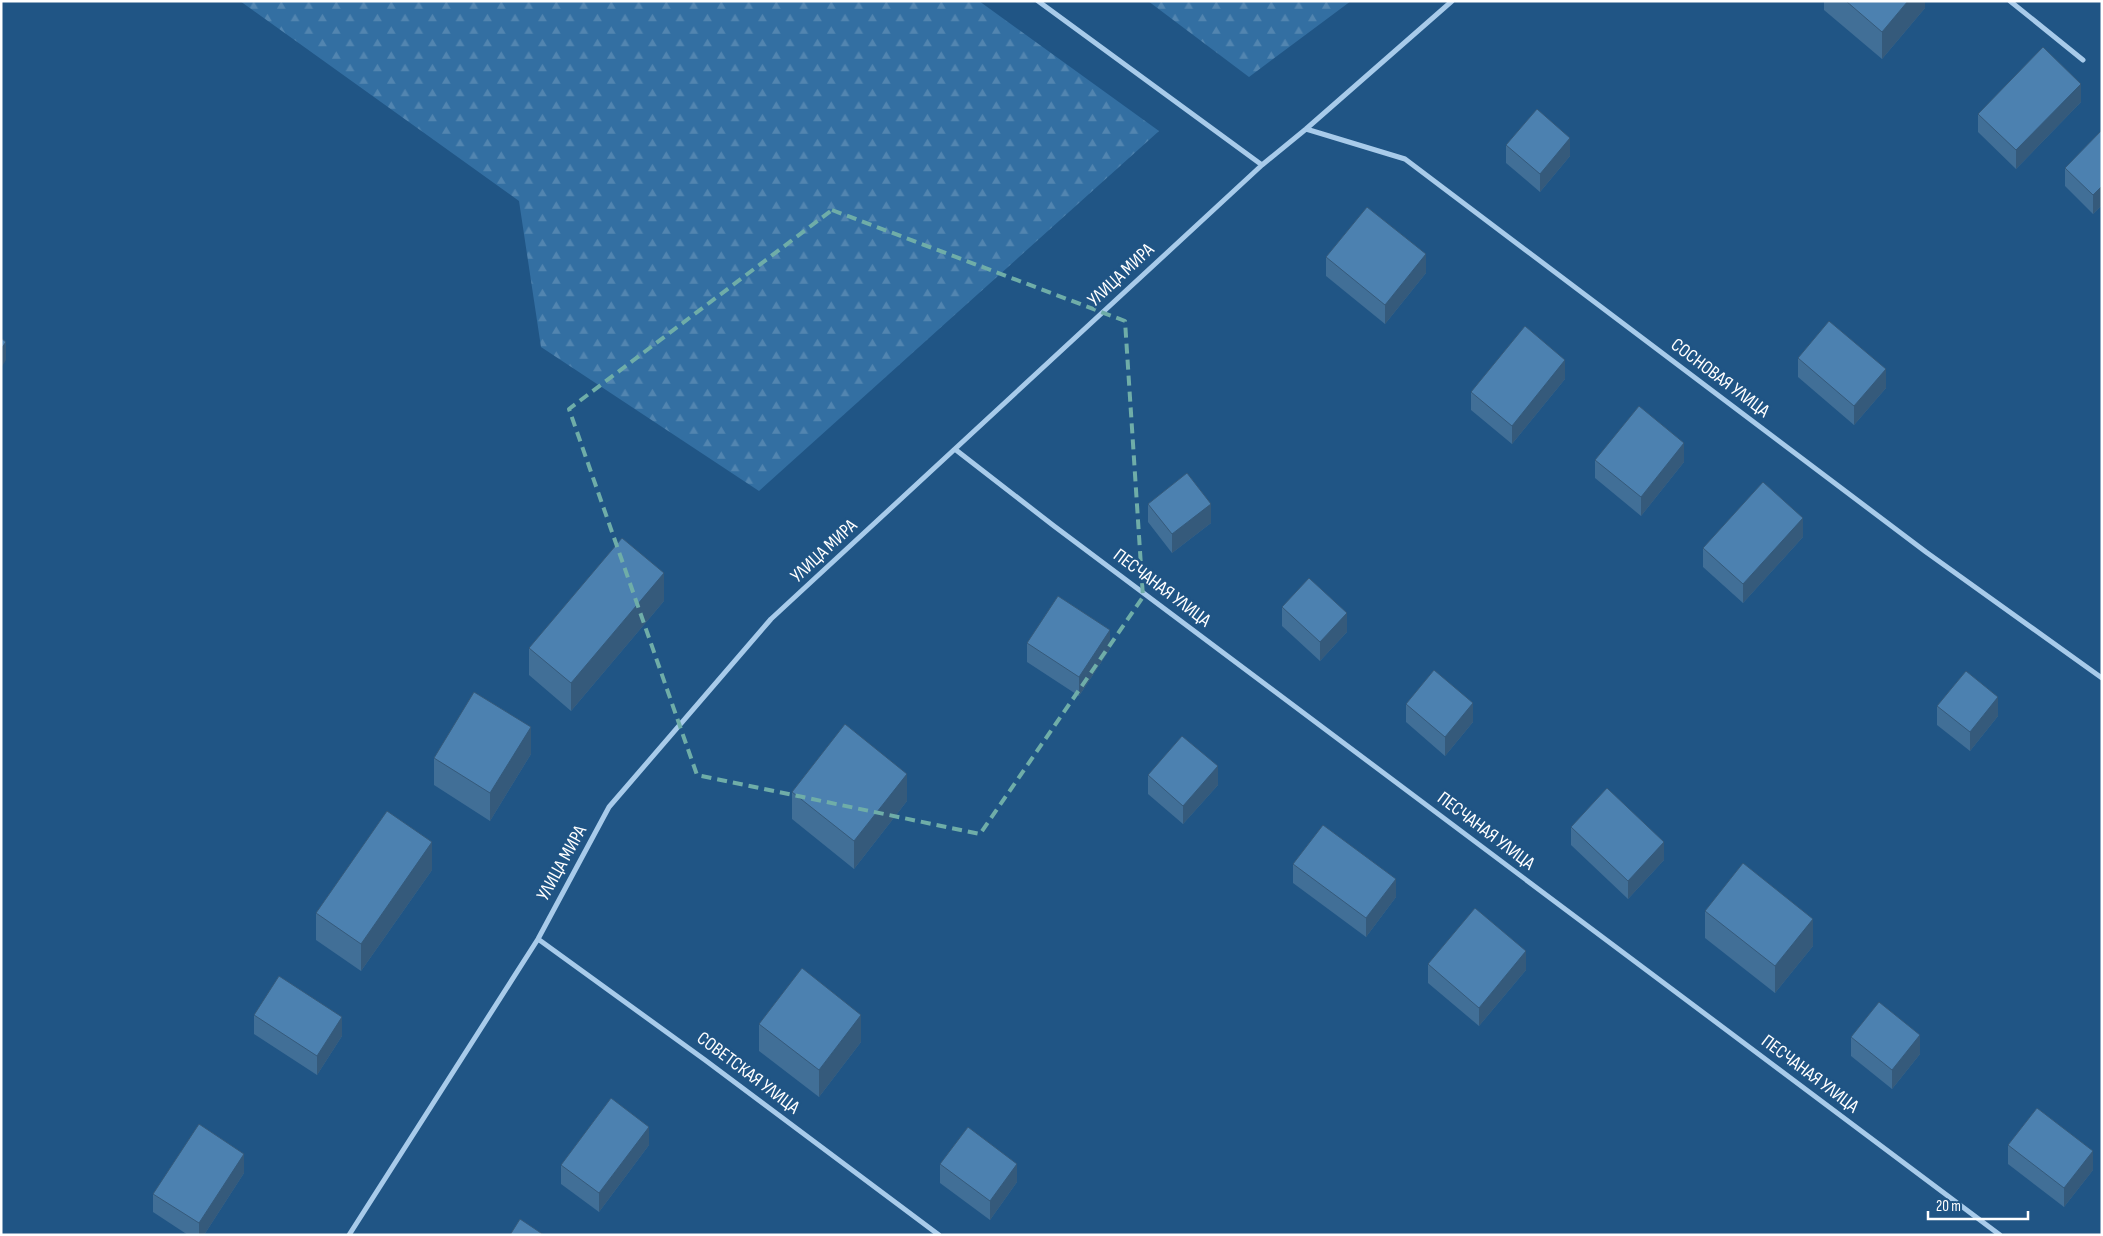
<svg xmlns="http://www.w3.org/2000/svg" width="2103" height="1236" font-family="'Sofia Sans Condensed',sans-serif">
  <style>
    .forest { fill: url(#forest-firs) }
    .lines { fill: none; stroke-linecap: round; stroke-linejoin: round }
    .minor { stroke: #a8cbea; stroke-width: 5 }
    .wall { fill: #416f97 }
    .shaded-wall { fill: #355a7b }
    .building { fill: #4c81b0; stroke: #355a7b }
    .marked { fill: none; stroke: #6fada8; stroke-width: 4; stroke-dasharray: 10 6; stroke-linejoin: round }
    .labels { text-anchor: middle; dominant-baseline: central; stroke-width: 5; stroke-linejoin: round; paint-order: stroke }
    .street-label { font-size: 19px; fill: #fff; stroke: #205585 }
  </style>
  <defs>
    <pattern id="forest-firs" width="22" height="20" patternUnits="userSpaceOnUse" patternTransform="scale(1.25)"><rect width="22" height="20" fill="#336fa2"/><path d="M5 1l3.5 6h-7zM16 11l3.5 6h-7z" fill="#5285b0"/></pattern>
  </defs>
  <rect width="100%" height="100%" fill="#205585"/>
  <!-- forest -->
  <path class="forest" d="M240,1H979L1159,131L759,491L541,347L519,201Z
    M1148,1H1351L1249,77Z"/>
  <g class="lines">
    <!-- minor -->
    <path class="minor" d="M1038,1L1262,165
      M2010,1L2083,60
      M1306,129L1405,159L1926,552L2102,678
      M956,450L1054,526L2000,1235
      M538,939L705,1060L939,1235
      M349,1235L538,939L609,807L771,619L1262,165L1306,129L1452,1"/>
  </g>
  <!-- wall -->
  <path class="wall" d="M1824,1H1925V8L1882,59L1824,10Z
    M2081,102L2016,169L1978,132V114Z
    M2102,130V205L2093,214L2065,186V168Z
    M1506,145L1570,156L1540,192L1506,163Z
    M1326,257L1426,273L1385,324L1326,276Z
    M1798,358L1886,388L1854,425L1798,377Z
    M1565,379L1512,444L1471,410V392Z
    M1595,460L1684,462L1641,516L1595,478Z
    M1148,504L1211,523L1172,553L1148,522Z
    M1803,537L1743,603L1703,567V548Z
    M664,601L571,711L529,675V648Z
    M1282,607L1347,632L1320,661L1282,626Z
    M1027,643L1110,649L1079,696L1027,662Z
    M1406,704L1473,722L1445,756L1406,722Z
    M1937,706L1998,716L1970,751L1937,725Z
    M531,754L490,821L434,785V758Z
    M1148,775L1218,785L1183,824L1148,794Z
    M792,792L907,801L854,869L792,819Z
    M1571,827L1664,860L1628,899L1571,845Z
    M1293,864L1396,897L1366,937L1293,883Z
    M432,870L361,971L316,940V913Z
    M1705,911L1813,946L1775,993L1705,938Z
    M1428,964L1526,970L1479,1026L1428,983Z
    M254,1015L342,1036L317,1075L254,1034Z
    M759,1024L861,1042L819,1097L759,1051Z
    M1851,1037L1920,1054L1892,1089L1851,1056Z
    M649,1145L599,1212L561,1184V1165Z
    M2008,1145L2093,1170L2064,1207L2008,1164Z
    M940,1164L1017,1182L990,1220L940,1183Z
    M244,1173L204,1235H188L153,1212V1194Z"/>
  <!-- shaded-wall -->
  <path class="shaded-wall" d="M1908,1H1925V8L1882,59V32Z
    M2081,84V102L2016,169V150Z
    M1570,138V156L1540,192V174Z
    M2102,186V205L2093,214V195Z
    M1426,254V273L1385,324V305Z
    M6,342V360L1,368V349Z
    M1565,360V379L1512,444V426Z
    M1886,369V388L1854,425V406Z
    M1684,443V462L1641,516V497Z
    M1211,504V523L1172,553V534Z
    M1803,518V537L1743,603V584Z
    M664,573V601L571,711V683Z
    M1347,613V632L1320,661V642Z
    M1110,630V649L1079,696V677Z
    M1998,697V716L1970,751V732Z
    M1473,703V722L1445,756V737Z
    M531,727V754L490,821V793Z
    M1218,766V785L1183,824V806Z
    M907,774V801L854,869V841Z
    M432,842V870L361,971V944Z
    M1664,842V860L1628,899V881Z
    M1396,879V897L1366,937V918Z
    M1813,919V946L1775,993V966Z
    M1526,951V970L1479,1026V1008Z
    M861,1015V1042L819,1097V1070Z
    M342,1017V1036L317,1075V1056Z
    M1920,1035V1054L1892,1089V1070Z
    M649,1127V1145L599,1212V1193Z
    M2093,1151V1170L2064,1207V1188Z
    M244,1154V1173L204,1235H199V1223Z
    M1017,1164V1182L990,1220V1201Z"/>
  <!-- building -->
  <path class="building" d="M1846,1H1908L1882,32Z
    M2043,47L2081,84L2016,150L1978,114Z
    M1537,109L1570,138L1540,174L1506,145Z
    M2102,130V186L2093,195L2065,168Z
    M1367,207L1426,254L1385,305L1326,257Z
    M1829,321L1886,369L1854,406L1798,358Z
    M1525,326L1565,360L1512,426L1471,392Z
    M1,338L6,342L1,349Z
    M1639,406L1684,443L1641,497L1595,460Z
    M1187,473L1211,504L1172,534L1148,504Z
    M1763,482L1803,518L1743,584L1703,548Z
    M622,538L664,573L571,683L529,648Z
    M1309,578L1347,613L1320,642L1282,607Z
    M1058,596L1110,630L1079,677L1027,643Z
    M1434,670L1473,703L1445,737L1406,704Z
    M1966,671L1998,697L1970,732L1937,706Z
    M474,692L531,727L490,793L434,758Z
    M845,724L907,774L854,841L792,792Z
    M1182,736L1218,766L1183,806L1148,775Z
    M1607,788L1664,842L1628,881L1571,827Z
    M387,811L432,842L361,944L316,913Z
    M1323,825L1396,879L1366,918L1293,864Z
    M1743,863L1813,919L1775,966L1705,911Z
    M1475,908L1526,951L1479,1008L1428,964Z
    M802,968L861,1015L819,1070L759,1024Z
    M279,976L342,1017L317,1056L254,1015Z
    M1879,1002L1920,1035L1892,1070L1851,1037Z
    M611,1098L649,1127L599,1193L561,1165Z
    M2037,1108L2093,1151L2064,1188L2008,1145Z
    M199,1124L244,1154L199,1223L153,1194Z
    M968,1127L1017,1164L990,1201L940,1164Z
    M520,1219L544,1235H510Z"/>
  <!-- marked area -->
  <path class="marked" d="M832,210L1125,321L1143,597L980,834L697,775L569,409Z"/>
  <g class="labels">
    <!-- street labels -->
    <g class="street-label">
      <text transform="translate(1121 275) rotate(-43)">УЛИЦА МИРА</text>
      <text transform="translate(1720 378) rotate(37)">СОСНОВАЯ УЛИЦА</text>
      <text transform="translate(824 551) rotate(-43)">УЛИЦА МИРА</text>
      <text transform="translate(1162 588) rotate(37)">ПЕСЧАНАЯ УЛИЦА</text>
      <text transform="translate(1486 831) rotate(37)">ПЕСЧАНАЯ УЛИЦА</text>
      <text transform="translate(562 863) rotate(-61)">УЛИЦА МИРА</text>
      <text transform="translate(748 1073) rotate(37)">СОВЕТСКАЯ УЛИЦА</text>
      <text transform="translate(1810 1074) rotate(37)">ПЕСЧАНАЯ УЛИЦА</text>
    </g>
  </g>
  <!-- border -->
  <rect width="2103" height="1236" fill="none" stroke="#ffffff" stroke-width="5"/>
  <!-- scale -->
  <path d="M1928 1211v8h100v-8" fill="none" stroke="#ffffff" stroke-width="2.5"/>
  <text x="1936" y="1211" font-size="15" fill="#ffffff" stroke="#205585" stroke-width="4" paint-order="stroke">20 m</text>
</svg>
